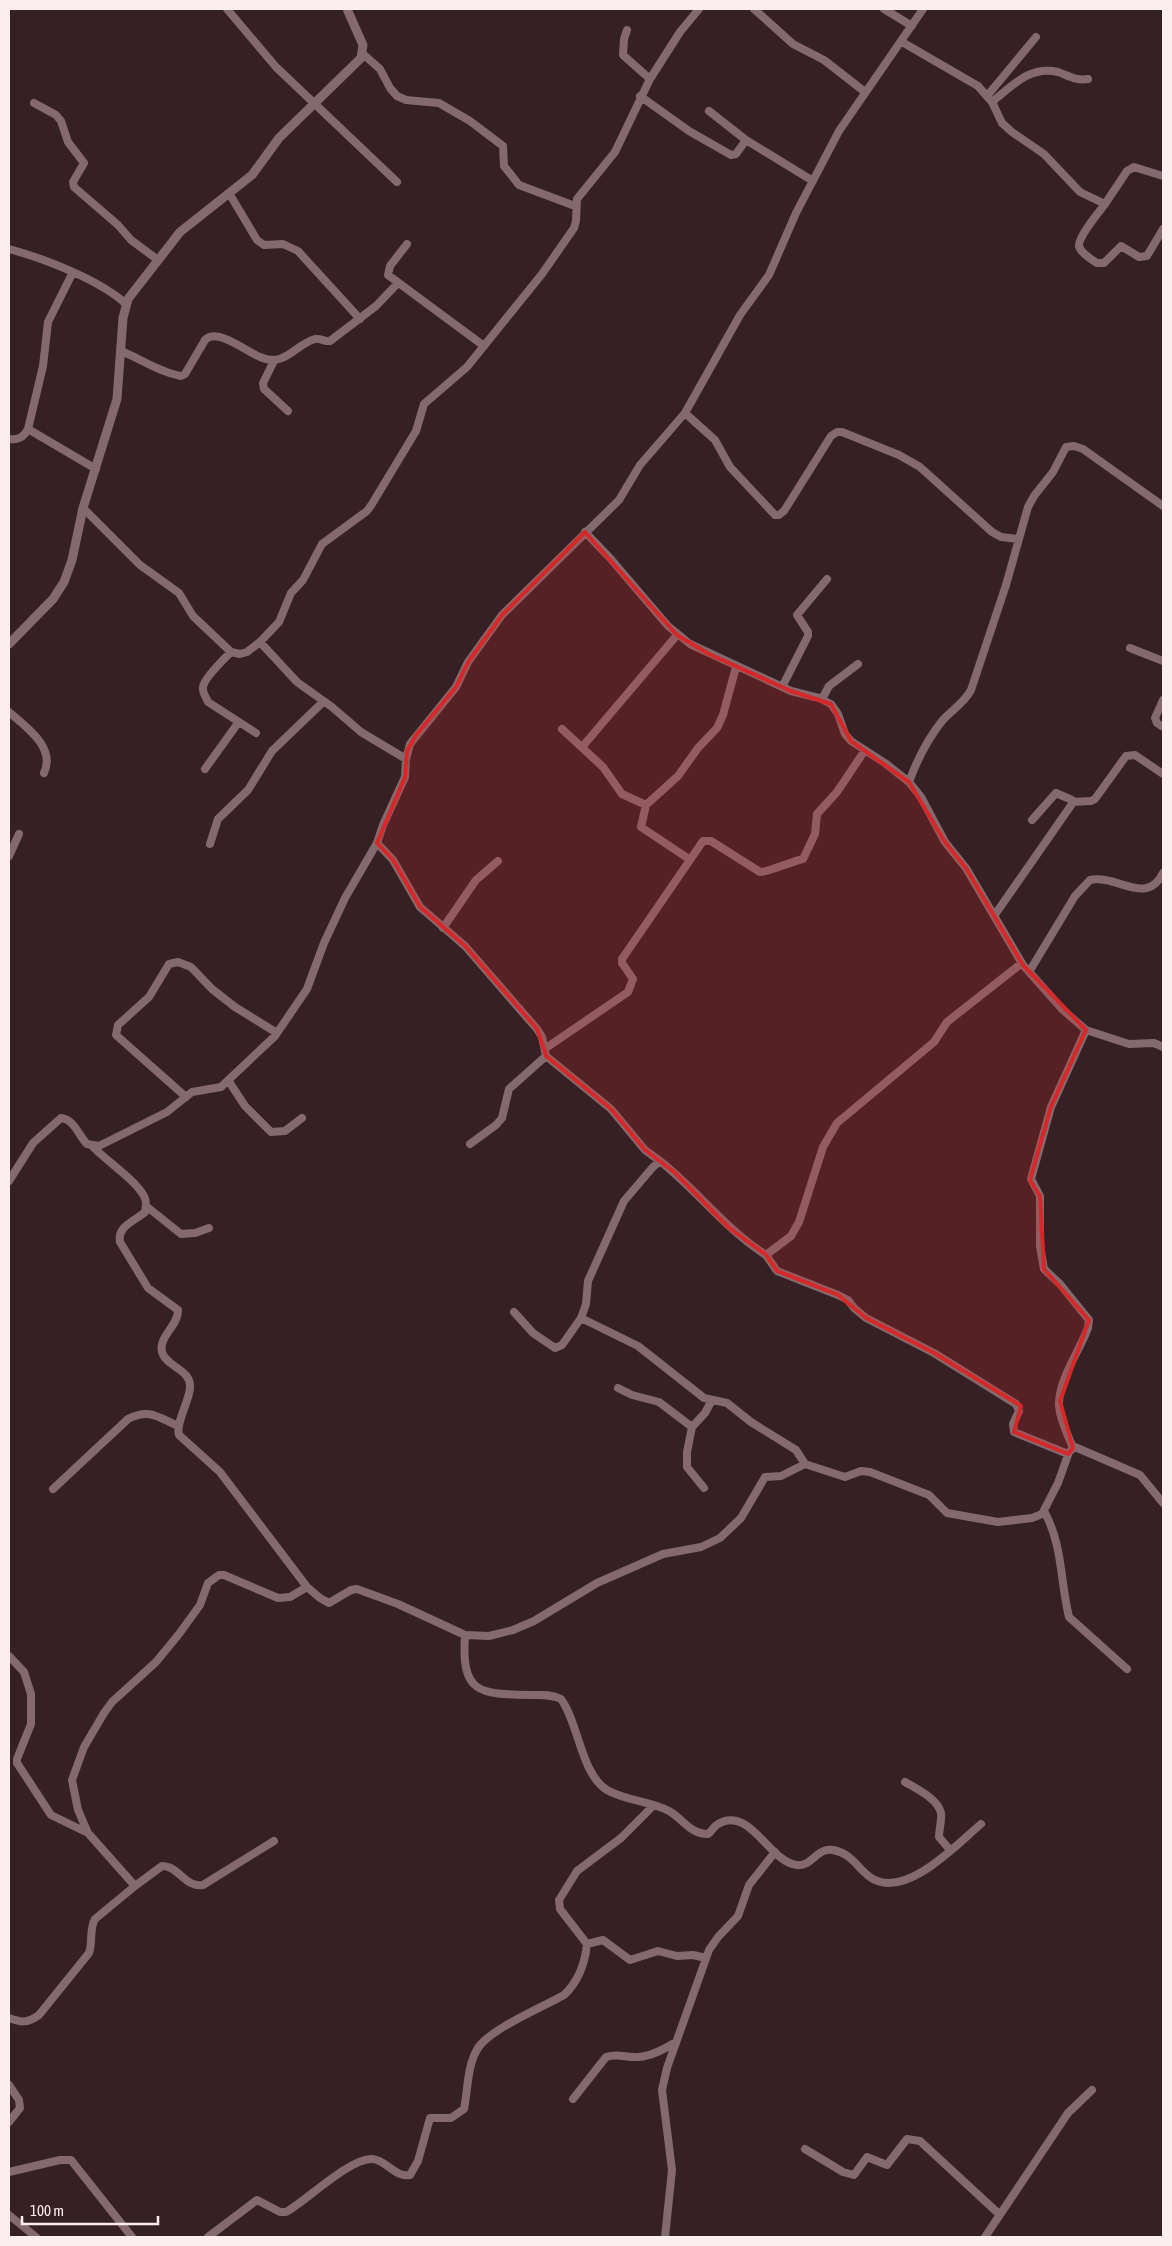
<svg xmlns="http://www.w3.org/2000/svg" width="1172" height="2246" font-family="'Asap Condensed',sans-serif">
  <style>
    .lines { fill: none; stroke-linecap: round; stroke-linejoin: round }
    .minor { stroke: #846a6f; stroke-width: 8 }
    .tertiary { stroke: #846a6f; stroke-width: 9 }
    .marked { fill: #d62828; fill-opacity: 0.2; stroke: #d62828; stroke-width: 4; stroke-linejoin: round }
  </style>
  <rect width="100%" height="100%" fill="#352024"/>
  <g class="lines">
    <!-- minor -->
    <path class="minor" d="M227,9L276,67L397,182
      M754,9L793,44L824,60L865,92
      M884,9L912,26
      M902,42L978,86L992,102L1002,123L1012,132L1044,154L1080,192L1105,204L1127,171L1134,167L1163,176
      M363,54L380,69L390,88L397,96L406,100L439,103L470,121L503,146L504,166L519,185L575,206
      M650,79L680,32L699,9
      M640,96L689,131L731,155L736,154L746,140
      M987,96L1036,37
      M992,102C1012,86 1030,65 1058,72C1069,76 1076,81 1088,79
      M34,103L56,115L61,121L68,142L84,163L73,182L74,187L118,225L131,240L158,260
      M709,111L746,140L813,181
      M229,193L257,240L264,245L283,244L298,251L360,319
      M1105,204C1099,212 1078,237 1079,246C1080,252 1092,260 1097,263H1104L1121,246L1139,257L1147,256L1163,229
      M407,244L390,266L388,275L484,346
      M9,249C43,258 100,280 126,304
      M121,351C141,359 159,372 181,376L185,374L205,340C217,327 247,352 260,357C285,368 294,345 315,339C321,338 325,342 330,341L376,306L398,283
      M274,361L263,383L264,389L288,411
      M685,413L715,440L730,467L775,515H779L784,511L831,436L837,432H842L899,455L920,467L992,532L1001,537L1018,539
      M28,429L96,469
      M9,439C18,440 23,438 28,429L43,366L48,322L72,274
      M83,508L140,565L179,593L193,616L231,652L240,654L247,652L260,642L279,622L291,593L303,580L322,544L367,511L372,504L416,431L424,404L467,367L542,274L574,228L576,221L577,199L615,152L650,79L623,55L624,39L627,30
      M585,532L610,558L668,626L690,644L791,691L819,698L831,704L838,714L845,734L851,741L885,763L909,782L921,797L945,842L966,868L1023,965L1063,1010L1086,1030L1051,1107L1031,1179L1040,1196V1246L1044,1269L1060,1284L1089,1320L1088,1328C1079,1352 1058,1380 1059,1406C1060,1420 1068,1435 1073,1448
      M260,642L297,682L332,707L361,732L406,759
      M1130,648L1163,661
      M231,652C224,659 204,678 203,687C202,692 206,697 208,702L256,733
      M782,687L808,636V632L797,615L827,579
      M822,699L829,686L858,664
      M1163,700L1155,718L1157,723L1163,727
      M9,712C26,727 56,747 44,773
      M562,729L603,767L622,794L646,805L678,776L698,748L717,728L723,715L736,667
      M583,746L677,635
      M205,769L238,723
      M909,782C917,760 927,740 942,721C952,710 964,703 971,690L1006,585L1028,507L1034,496L1053,472L1066,447L1074,446L1083,449L1163,506
      M1072,802L1091,801L1095,799L1126,756L1135,755L1163,774
      M646,805L641,827L689,859
      M377,843L393,860L420,907L465,946L537,1029L542,1037L546,1056L611,1109L645,1150L660,1161
      M210,844L218,819L248,790L272,751L323,702
      M9,856L19,834
      M994,916L1072,804V800L1056,793L1032,820
      M443,928L476,880L498,861
      M1029,972L1075,896L1090,880C1117,874 1146,907 1163,873
      M1086,1030L1129,1044L1154,1043L1163,1047
      M546,1048L628,992L633,979L622,963V959L703,841H711L760,872C766,873 792,861 803,859L815,834L817,814L837,792L865,750
      M228,1080L245,1106L271,1132L285,1131L302,1118
      M186,1097L116,1035L118,1025L149,997L169,964L178,962L191,967L212,989L235,1007L277,1033
      M470,1144L496,1125L502,1118L509,1089L546,1056
      M93,1147C108,1162 134,1179 144,1196C147,1201 146,1207 145,1212C135,1221 117,1226 120,1242L148,1288L178,1310C179,1325 158,1337 162,1352C166,1367 191,1369 190,1387C190,1400 175,1424 179,1435L220,1472L307,1587
      M9,1181L33,1143L61,1118C74,1119 79,1136 87,1144L99,1146L167,1112L192,1092L221,1087L275,1036L307,989L324,943L345,898L377,843L383,825L405,777L406,759L410,744L456,687L468,662L502,615L619,500L640,465L685,413L740,315L769,275L796,213L839,131L923,9
      M146,1206L181,1234L195,1233L209,1228
      M766,1255L777,1271L838,1295L848,1300L854,1308L866,1318L934,1353L1016,1404L1019,1411L1013,1424L1014,1432L1068,1454
      M514,1312L533,1333L555,1348L562,1345L581,1318
      M618,1388L632,1395L659,1402L692,1427
      M805,1464L796,1450L751,1422L727,1403L704,1398L638,1346L581,1318L586,1304L588,1281L624,1201L653,1167L660,1161C697,1190 725,1229 766,1255L791,1236L799,1222L823,1147L837,1123L934,1042L947,1022L1022,963
      M704,1488L687,1467V1452L692,1427L705,1413L712,1400
      M53,1489L128,1419C149,1408 158,1417 178,1426
      M1044,1511C1063,1545 1060,1581 1069,1617L1127,1669
      M465,1635C461,1694 479,1694 531,1695C541,1695 551,1694 561,1699C579,1724 581,1774 607,1790C626,1801 650,1801 669,1811C683,1819 690,1834 708,1834C712,1831 714,1826 718,1824C750,1805 770,1863 797,1865C812,1867 817,1847 833,1850C855,1854 859,1873 875,1880C909,1896 957,1844 981,1824
      M9,1656L24,1672L31,1694V1724L17,1759V1763L51,1815L88,1833
      M905,1782C917,1789 938,1799 941,1813C942,1821 939,1829 939,1837L950,1850
      M135,1886L162,1866C179,1866 185,1888 203,1885L274,1841
      M587,1944L603,1940L630,1960L658,1951L677,1956L693,1955L706,1958
      M9,2018C22,2023 28,2023 39,2015L89,1953C93,1942 89,1929 95,1919L135,1886L88,1833L78,1810L72,1780L84,1747L104,1713L112,1702L156,1662L179,1634L200,1605L208,1583L219,1575H224L278,1598L290,1597L307,1587L320,1598L329,1603L351,1590L357,1589L398,1604L465,1635L489,1636L513,1630L534,1621L597,1583L663,1554L701,1547L720,1538L741,1518L765,1477L781,1476L805,1464L845,1477L861,1471L870,1472L929,1495L947,1513L998,1522L1032,1518L1042,1514L1058,1483L1069,1452L1075,1447L1140,1475L1163,1503
      M9,2085L19,2100L20,2108L9,2122
      M573,2099L606,2057C618,2053 626,2058 638,2057C652,2056 664,2049 676,2042
      M805,2149L843,2172L854,2175L867,2157L887,2165L907,2139L920,2141L999,2214
      M9,2172L60,2160H71L132,2237
      M9,2215L36,2237
      M208,2237L257,2200L280,2212H286C306,2201 350,2158 372,2159C387,2160 395,2178 410,2175L418,2161L430,2118H451L464,2109C468,2090 467,2065 478,2048C490,2029 543,2007 564,1995C578,1982 585,1963 587,1944L560,1909L559,1900L577,1871L621,1838L653,1806
      M665,2237L672,2170L662,2090L667,2068L709,1950L718,1937L738,1916L749,1885L775,1852
      M985,2237L1068,2113L1092,2090"/>
    <!-- tertiary -->
    <path class="tertiary" d="M9,644L53,599L64,582L72,560L83,508L117,399L123,318L128,299L180,232L252,175L279,138L361,58L363,45L347,9"/>
  </g>
  <!-- marked area -->
  <path class="marked" d="M585,532L677,635L709,654L791,691L831,704L851,741L909,782L945,842L966,868L1023,965L1086,1030L1051,1107L1030,1180L1040,1196L1044,1269L1089,1320L1060,1401L1073,1448L1068,1454L1014,1432L1021,1406L934,1353L866,1318L838,1295L777,1271L766,1255L729,1228L674,1172L645,1150L611,1109L546,1056L537,1029L465,946L420,907L393,860L377,843L405,777L407,751L416,735L456,687L468,662L502,615Z"/>
  <!-- border -->
  <rect width="1172" height="2246" fill="none" stroke="#fcedef" stroke-width="20"/>
  <!-- scale -->
  <path d="M22 2216v8h136v-8" fill="none" stroke="#fcedef" stroke-width="2.5"/>
  <text x="30" y="2216" font-size="15" fill="#fcedef" stroke="#352024" stroke-width="4" paint-order="stroke">100 m</text>
</svg>
